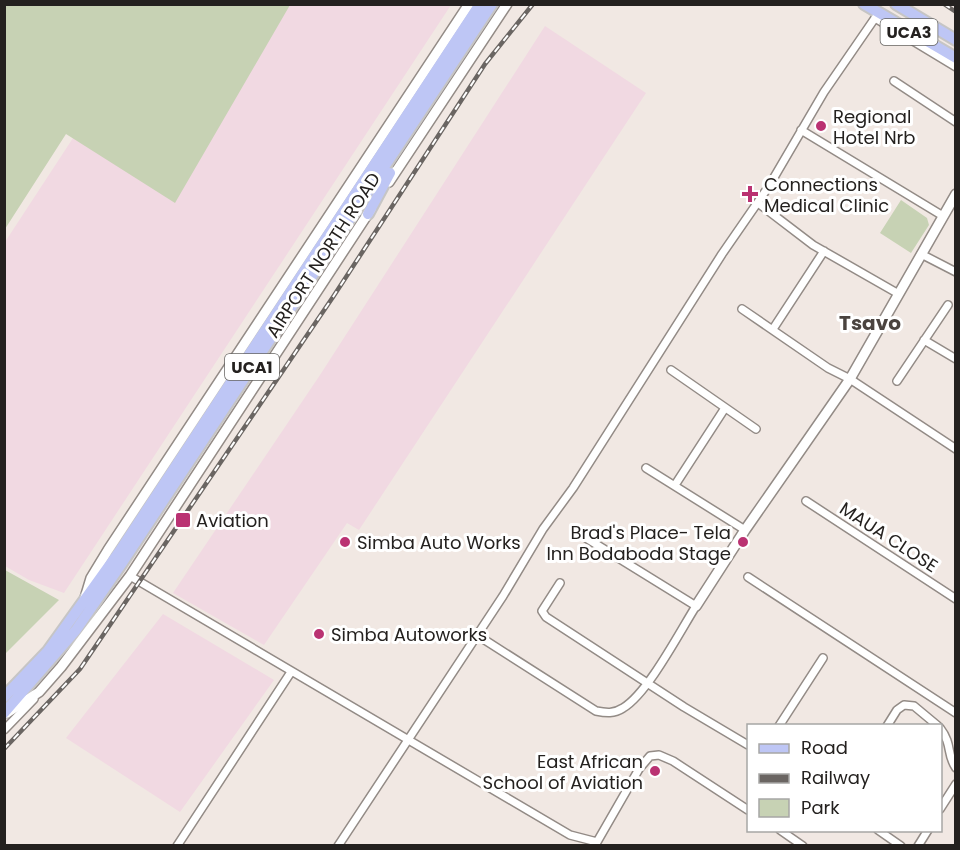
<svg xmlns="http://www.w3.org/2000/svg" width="960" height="850" font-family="Poppins,sans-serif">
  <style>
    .industrial { fill: #f1d9e2 }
    .green { fill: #c7d2b4 }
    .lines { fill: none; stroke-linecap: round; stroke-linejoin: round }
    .street-casing { stroke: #938b86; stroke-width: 10 }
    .secondary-casing { stroke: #938b86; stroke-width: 12 }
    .primary-casing { stroke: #c6c5c5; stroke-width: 14 }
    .street { stroke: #fff; stroke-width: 7 }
    .secondary { stroke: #fff; stroke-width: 9 }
    .primary { stroke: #bec6f5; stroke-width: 10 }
    .rail-casing { stroke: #6a6562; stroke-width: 4.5 }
    .rail { stroke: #fff; stroke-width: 2; stroke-dasharray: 7; stroke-linecap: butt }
    .poi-dot { fill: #ba3272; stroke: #fff; stroke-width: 2 }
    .labels { text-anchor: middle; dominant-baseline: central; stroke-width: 6; stroke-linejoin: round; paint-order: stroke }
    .shield { fill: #fff; stroke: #666462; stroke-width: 1.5 }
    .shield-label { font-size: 16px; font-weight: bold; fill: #24211f }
    .poi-label { font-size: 18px; fill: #24211f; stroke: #fff; text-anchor: start }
    .street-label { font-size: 18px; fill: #24211f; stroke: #fff }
    .neighbourhood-label { font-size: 20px; font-weight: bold; fill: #4a433f; stroke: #fff }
  </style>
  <rect width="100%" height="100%" fill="#f1e8e3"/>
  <!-- industrial -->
  <path class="industrial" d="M160,5H451L64,593L29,580L5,566V242Z
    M545,26L646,93L359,530L347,523L264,645L173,593L320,375Z
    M163,614L274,680L180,812L66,738Z"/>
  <!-- green -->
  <path class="green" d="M5,4H290V5L175,203L66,134L5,229Z
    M901,200L927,218L929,225L911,253L880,233Z
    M5,570L59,600L5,654Z"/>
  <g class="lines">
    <!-- street casing -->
    <g class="street-casing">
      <path id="street" d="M894,81L956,122
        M801,130L943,216
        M758,203L813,245L897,293
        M921,254L956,272
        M742,309L828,368L850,379L956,449
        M773,329L824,251
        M924,340L956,359
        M671,370L756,429
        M897,381L948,305
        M646,468L745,530
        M675,485L725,408
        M806,501L956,599
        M130,576L570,835L597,842L639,769L650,756L659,755L673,761L748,810
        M748,577L956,713
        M560,583L542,611L546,617L684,707L748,745
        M477,635L596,711C606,713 614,714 623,708C648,693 679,633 696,606L586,538
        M779,726L823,658
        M887,726L897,710L904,705L914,706L938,726
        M940,728C953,745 946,754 956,768
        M4,730L34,699
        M940,809L956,784
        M780,830L803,846
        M878,830L901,846
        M177,846L291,672
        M338,846L503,596L543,529L573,488L722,254L769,186L824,92L875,18L956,67
        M918,846L928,830"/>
    </g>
    <!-- secondary casing -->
    <g class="secondary-casing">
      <path id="secondary" d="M389,182L507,4
        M85,598L91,578L108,550L469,4
        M696,606L745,530L850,379L956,194
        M7,713L39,692L61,667L130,576L371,209"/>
    </g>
    <!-- primary casing -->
    <g class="primary-casing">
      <path id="primary" d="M864,4L956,58
        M896,4L956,40
        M368,214L390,173
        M4,697L48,651L119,552L480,4
        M4,713L76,630L122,563L492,4"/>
    </g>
    <!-- street -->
    <use href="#street" class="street"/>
    <!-- secondary -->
    <use href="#secondary" class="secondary"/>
    <!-- primary -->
    <use href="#primary" class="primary"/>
    <!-- rail casing -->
    <g class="rail-casing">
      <path id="rail" d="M944,4L956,12
        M4,749L80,669L333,297L485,64L533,4"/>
    </g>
    <!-- rail -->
    <use href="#rail" class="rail"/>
  </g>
  <!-- markers -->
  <g class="poi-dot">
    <circle cx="821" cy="126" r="6"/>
    <path d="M747 185h6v6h6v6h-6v6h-6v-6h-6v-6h6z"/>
    <rect x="175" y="512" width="16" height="16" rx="3"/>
    <circle cx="345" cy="542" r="6"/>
    <circle cx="743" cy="542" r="6"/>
    <circle cx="319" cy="634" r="6"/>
    <circle cx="655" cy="771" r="6"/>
  </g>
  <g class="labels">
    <!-- shield labels -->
    <g class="shield">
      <rect x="880.5" y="19" width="57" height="26" rx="4.5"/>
      <rect x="225" y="354" width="54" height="26" rx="4.5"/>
    </g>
    <g class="shield-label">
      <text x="909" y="32">UCA3</text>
      <text x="252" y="367">UCA1</text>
    </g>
    <!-- poi labels -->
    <g class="poi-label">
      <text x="833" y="116">Regional<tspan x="833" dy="21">Hotel Nrb</tspan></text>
      <text x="764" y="184">Connections<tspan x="764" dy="21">Medical Clinic</tspan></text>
      <text x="196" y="520">Aviation</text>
      <text x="731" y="532" text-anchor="end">Brad's Place- Tela<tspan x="731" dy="21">Inn Bodaboda Stage</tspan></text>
      <text x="357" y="542">Simba Auto Works</text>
      <text x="331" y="634">Simba Autoworks</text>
      <text x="643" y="761" text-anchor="end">East African<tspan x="643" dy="21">School of Aviation</tspan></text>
    </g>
    <!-- street labels -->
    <g class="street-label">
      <text transform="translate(323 255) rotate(-57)">AIRPORT NORTH ROAD</text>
      <text transform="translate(889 537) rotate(33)">MAUA CLOSE</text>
    </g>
    <!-- neighbourhood labels -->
    <g class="neighbourhood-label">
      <text x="870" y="323">Tsavo</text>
    </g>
  </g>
  <!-- border -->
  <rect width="960" height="850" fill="none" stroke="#24211f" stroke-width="12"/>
  <!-- legend -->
  <rect x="747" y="724" width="195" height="108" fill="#ffffff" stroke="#a7a6a5" stroke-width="1.5"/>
  <rect x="759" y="744" width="30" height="9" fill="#bec6f5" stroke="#a7a6a5" stroke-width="1.5"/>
  <text x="801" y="754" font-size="18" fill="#24211f">Road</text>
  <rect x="759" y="774" width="30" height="9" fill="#6a6562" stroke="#a7a6a5" stroke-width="1.5"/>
  <text x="801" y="784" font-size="18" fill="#24211f">Railway</text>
  <rect x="759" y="799" width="30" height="18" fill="#c7d2b4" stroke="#a7a6a5" stroke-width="1.5"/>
  <text x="801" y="814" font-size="18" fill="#24211f">Park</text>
</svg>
